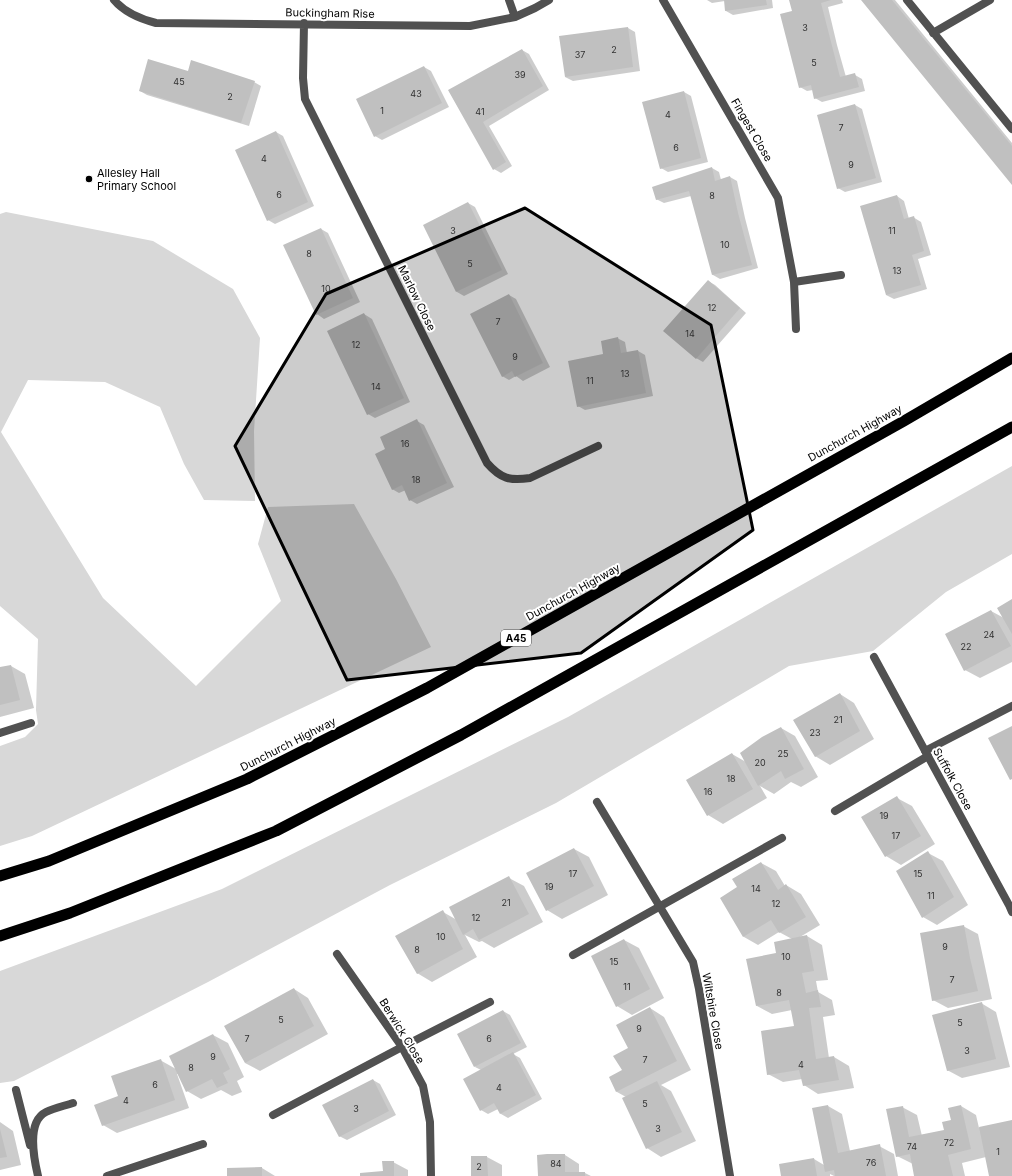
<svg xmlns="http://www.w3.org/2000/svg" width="1012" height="1176" font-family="Inter,sans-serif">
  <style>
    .green { fill: #d8d8d8 }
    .shadow { fill: #0003 }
    .building { fill: #c0c0c0 }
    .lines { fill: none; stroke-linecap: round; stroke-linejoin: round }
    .service { stroke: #515151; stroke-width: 8 }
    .minor { stroke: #515151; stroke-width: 8 }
    .trunk { stroke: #000; stroke-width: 11 }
    .marked { fill: #000; fill-opacity: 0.2; stroke: #000; stroke-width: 3; stroke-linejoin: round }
    .poi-dot { fill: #000; stroke: #fff; stroke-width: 1.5 }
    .labels { text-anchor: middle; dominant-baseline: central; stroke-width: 4; stroke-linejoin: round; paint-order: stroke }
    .number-label { font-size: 9px; fill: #303030 }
    .shield { fill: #fff; stroke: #4c4c4c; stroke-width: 1 }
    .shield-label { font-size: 10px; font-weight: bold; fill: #000 }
    .street-label { font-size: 11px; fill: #000; stroke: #fff }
    .poi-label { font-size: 11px; fill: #000; stroke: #fff; text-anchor: start }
  </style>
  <rect width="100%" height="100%" fill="#fff"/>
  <!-- green -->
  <path class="green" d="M6,212L153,241L233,289L260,338L254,431L255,501L204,500L184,464L160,407L105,382L28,380L1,432L103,598L196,686L281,601L258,544L268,507L354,504L396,579L431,647L32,836L0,846V746L25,737L38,724L36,710L38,639L0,606V214Z
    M1012,466V554L946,592L873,651L789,666L556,803L390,885L208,982L14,1081L0,1083V971L222,889L568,717Z"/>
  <!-- shadow -->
  <path class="shadow" d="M707,0H772L773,8L733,15L726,11L725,1L712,3Z
    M790,0H842L843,3L828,7L837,45L846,77L855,75L862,79L865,91L822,102L815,98L813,90L807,91L800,87L793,12Z
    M862,0H895L1012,143V183Z
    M628,28L635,32L640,71L573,81L565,77Z
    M522,50L529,54L549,90L489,126L512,166L501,173L494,169L449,91Z
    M424,67L431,71L449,107L382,140L375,136Z
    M188,72L254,82L261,86L249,126L147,95L140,91Z
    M684,92L691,96L708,162L668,172L661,168Z
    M855,105L862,109L882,182L845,192L838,188Z
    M276,132L283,136L314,206L275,224L268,220Z
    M712,168L719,172L721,180L730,177L737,181L745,218L758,268L720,279L713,275L691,196L664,203L656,199Z
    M897,196L904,201L909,219L913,217L921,222L931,255L918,259L927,289L894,299L886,295Z
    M468,203L475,207L508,274L464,296L457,292Z
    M321,229L328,233L360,302L324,319L317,314Z
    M708,281L715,285L746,313L703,362L696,358Z
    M509,295L516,299L550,367L523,381L516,376L509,380L502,376Z
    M364,314L372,319L410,402L375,418L368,414Z
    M617,338L625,342L627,353L638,351L645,355L653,396L585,410L578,406L604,355Z
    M417,421L424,425L454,487L417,504L410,500L406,490L399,493L392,489L387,449Z
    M1012,600V662L980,678L965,670L991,611L1004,618Z
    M11,666L25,674L34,708L0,717V668Z
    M840,694L854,703L874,739L830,765L815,756Z
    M781,728L795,736L818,777L801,787L791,782L774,794L760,786L767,798L723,824L708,815L732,754L746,762Z
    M897,798L912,806L935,844L901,865L886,856Z
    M574,849L589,857L608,895L562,919L547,910Z
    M928,853L943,861L968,905L937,925L923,917Z
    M761,863L776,871L785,886L786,885L801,894L820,925L800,937L807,936L822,945L828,980L816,981L818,992L832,1000L835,1015L823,1017L829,1058L834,1057L849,1066L854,1088L818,1094L804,1085L802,1079L783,1082L768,1074L795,1027L792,1010L772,1014L757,1006L778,954L792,939L779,932L758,945L744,937L721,898L739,888Z
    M509,878L524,886L543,922L494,948L482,941L479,942L465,935L477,957L432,982L417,973L443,912L457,920Z
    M963,926L978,934L992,999L948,1008L933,1000Z
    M624,940L639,948L664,998L632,1015L617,1006Z
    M294,989L308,998L328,1034L260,1071L245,1063Z
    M981,1003L996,1012L1010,1067L962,1078L947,1070Z
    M650,1008L664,1017L691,1070L661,1085L671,1091L696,1141L661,1157L647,1148L626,1097L617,1092L610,1078L624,1070L629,1049Z
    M503,1011L510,1015L527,1047L513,1054L520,1058L542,1099L508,1118L501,1114L498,1109L488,1114L481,1110V1070L475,1067Z
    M213,1035L228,1043L244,1077L237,1081L242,1092L232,1096L221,1090L201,1099L187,1091L179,1074H177L189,1108L117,1133L103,1125L119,1097L160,1060L176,1069Z
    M373,1080L380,1084L396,1115L347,1140L339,1136Z
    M828,1106L842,1114L850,1151L879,1146L894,1154L898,1176H834L830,1174V1176H782L814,1159L824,1165Z
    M961,1106L976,1115L979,1128L1012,1121V1176H990L986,1157L962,1163L965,1176H916L913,1164L897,1156L902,1107L917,1115L922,1136L946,1131Z
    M0,1122L13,1131L21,1165L0,1170Z
    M565,1155L579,1164V1173H585L591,1176H539Z
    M472,1157H487L502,1165V1176H472Z
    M393,1162L408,1170V1176H361L384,1172Z
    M262,1168L275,1176H228Z"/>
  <!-- building -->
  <path class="building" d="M724,0H766L767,5L725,11Z
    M789,0H831L821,3L840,77L855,73L859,87L814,99L811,85L799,88L780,14L792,11Z
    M861,0H892L1012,146V185Z
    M628,27L633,67L565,77L559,36Z
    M522,49L543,86L483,122L506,162L493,170L448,90Z
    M148,59L188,71L191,60L255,81L241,123L139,91Z
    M424,66L442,103L374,137L356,99Z
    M684,91L701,158L660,169L642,102Z
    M855,104L876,178L837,189L817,115Z
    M276,131L308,202L267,221L235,150Z
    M712,167L715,181L730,176L738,213L752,265L712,275L689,191L656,200L652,187Z
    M897,195L904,219L914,216L924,251L912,255L921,285L886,295L860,206Z
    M468,202L502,270L456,292L423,225Z
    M321,228L353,298L316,315L283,245Z
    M708,280L740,308L696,359L663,331Z
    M509,294L543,363L515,377L512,371L502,377L470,314Z
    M364,313L404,398L367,415L327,331Z
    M618,337L621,353L638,350L646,393L577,407L568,361L603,354L601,341Z
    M417,419L447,483L409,501L402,485L392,490L375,454L385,449L380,437Z
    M1012,599V634L997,608Z
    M991,610L1011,646L964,671L945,634Z
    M11,665L20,700L0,705V667Z
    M840,693L860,731L815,757L793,720Z
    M1012,726V779L1010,780L988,738Z
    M781,727L804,769L785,779L781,771L758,786L740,753L762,737Z
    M732,753L753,789L707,816L686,780Z
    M897,796L921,836L885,857L861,817Z
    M574,848L594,886L546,911L526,873Z
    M928,851L954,897L922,918L896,871Z
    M761,862L778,890L786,884L806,917L779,933L771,920L743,937L720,898L737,887L732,879Z
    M509,876L529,914L479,940L473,929L463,935L449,907Z
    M443,910L463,949L417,974L395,936Z
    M964,925L970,958L978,991L932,1001L920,933Z
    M807,935L814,971L802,973L806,993L818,990L821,1007L809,1008L816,1059L834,1056L839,1080L803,1086L799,1070L767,1075L761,1031L794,1026L789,1000L756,1006L746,959L776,953L774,942Z
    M624,939L650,989L616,1007L591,956Z
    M294,988L314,1026L245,1063L224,1026Z
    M982,1002L996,1059L947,1071L932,1015Z
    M650,1007L677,1061L616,1092L609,1077L622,1070L613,1056L628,1048L616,1025Z
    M503,1010L521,1043L474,1067L457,1034Z
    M213,1034L230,1069L223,1073L228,1083L217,1088L212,1079L186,1092L169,1056Z
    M513,1052L536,1095L500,1114L494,1103L480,1111L463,1079Z
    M161,1059L175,1100L102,1126L94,1105L118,1096L111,1076Z
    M373,1079L389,1111L339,1137L322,1105Z
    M657,1081L682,1132L646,1149L622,1098Z
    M828,1105L838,1153L880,1144L886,1176H835L834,1170L825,1172L812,1108Z
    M961,1105L971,1149L948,1155L953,1176H914L910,1154L896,1157L886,1109L903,1106L909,1137L944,1130L942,1122L951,1120L948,1108Z
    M1012,1120V1176H989L979,1127Z
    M0,1129L7,1157L0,1158Z
    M547,1154H565V1172H585V1176H538L537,1155Z
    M471,1156H487L488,1176H471Z
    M814,1158L817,1176H781L779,1164Z
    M382,1161H394V1176H360V1173L383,1171Z
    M262,1167V1176H227V1168Z"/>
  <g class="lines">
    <!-- service -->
    <path class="service" d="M907,0L1012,129
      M933,33L990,0
      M925,751L1012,706
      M835,811L928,756
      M573,955L782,838
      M273,1115L402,1047L490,1002
      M107,1176L203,1144"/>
    <!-- minor -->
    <path class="minor" d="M114,0C125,13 140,19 156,23L470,26L515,17L535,8L549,0
      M509,0L515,17
      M663,0L778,198L794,282L796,329
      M304,23L303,78L305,99L487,463C501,479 510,481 530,478L598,446
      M794,282L841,275
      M874,657L1009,905L1012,912
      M0,733L31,723
      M597,802L693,962L699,989L730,1176
      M337,954L402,1047L423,1086L430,1122L431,1176
      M16,1090L30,1145
      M38,1176C34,1159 26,1122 46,1112C54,1108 64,1106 73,1103"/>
    <!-- trunk -->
    <path class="trunk" d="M0,876L49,861L247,779L427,688L904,421L1012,358
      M0,936L70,913L276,831L461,735L1012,427"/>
  </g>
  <!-- marked area -->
  <path class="marked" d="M525,208L711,325L753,530L581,653L347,680L235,446L326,294Z"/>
  <!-- markers -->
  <circle class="poi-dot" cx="89" cy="179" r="4"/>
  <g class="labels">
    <!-- number labels -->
    <g class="number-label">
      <text x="805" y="27">3</text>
      <text x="614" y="49">2</text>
      <text x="580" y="54">37</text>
      <text x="814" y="62">5</text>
      <text x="520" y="74">39</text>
      <text x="179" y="81">45</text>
      <text x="416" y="93">43</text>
      <text x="230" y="96">2</text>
      <text x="382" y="110">1</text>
      <text x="480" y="111">41</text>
      <text x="668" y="114">4</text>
      <text x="841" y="127">7</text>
      <text x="676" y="147">6</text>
      <text x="264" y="158">4</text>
      <text x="851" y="164">9</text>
      <text x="279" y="194">6</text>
      <text x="712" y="195">8</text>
      <text x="453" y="230">3</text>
      <text x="892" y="230">11</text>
      <text x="725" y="244">10</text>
      <text x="309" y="253">8</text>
      <text x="470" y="263">5</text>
      <text x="897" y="270">13</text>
      <text x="326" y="288">10</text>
      <text x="712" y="307">12</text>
      <text x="498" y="321">7</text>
      <text x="690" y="333">14</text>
      <text x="356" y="344">12</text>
      <text x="515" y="356">9</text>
      <text x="625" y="373">13</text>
      <text x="590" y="380">11</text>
      <text x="376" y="386">14</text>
      <text x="405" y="443">16</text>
      <text x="416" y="479">18</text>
      <text x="989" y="634">24</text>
      <text x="966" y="646">22</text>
      <text x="838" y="719">21</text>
      <text x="815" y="732">23</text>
      <text x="783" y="753">25</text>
      <text x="760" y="762">20</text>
      <text x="731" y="778">18</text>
      <text x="708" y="791">16</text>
      <text x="884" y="815">19</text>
      <text x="896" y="835">17</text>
      <text x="573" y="873">17</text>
      <text x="918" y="873">15</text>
      <text x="549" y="886">19</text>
      <text x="756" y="888">14</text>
      <text x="931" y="895">11</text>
      <text x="506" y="902">21</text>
      <text x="776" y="903">12</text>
      <text x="476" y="917">12</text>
      <text x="441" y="936">10</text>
      <text x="945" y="946">9</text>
      <text x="417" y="949">8</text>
      <text x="786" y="956">10</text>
      <text x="614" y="961">15</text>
      <text x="952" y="979">7</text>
      <text x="627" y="986">11</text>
      <text x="779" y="992">8</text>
      <text x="281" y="1019">5</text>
      <text x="960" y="1022">5</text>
      <text x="639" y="1028">9</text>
      <text x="247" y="1038">7</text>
      <text x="489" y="1038">6</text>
      <text x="967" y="1050">3</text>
      <text x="213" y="1056">9</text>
      <text x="645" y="1059">7</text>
      <text x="801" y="1064">4</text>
      <text x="191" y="1067">8</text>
      <text x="155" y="1084">6</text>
      <text x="499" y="1087">4</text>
      <text x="126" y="1100">4</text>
      <text x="645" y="1103">5</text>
      <text x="356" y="1108">3</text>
      <text x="658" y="1128">3</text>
      <text x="949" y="1142">72</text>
      <text x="912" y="1146">74</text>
      <text x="998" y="1151">1</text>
      <text x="871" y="1162">76</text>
      <text x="556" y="1163">84</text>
      <text x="479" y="1166">2</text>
    </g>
    <!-- shield labels -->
    <rect class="shield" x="501" y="630" width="30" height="16" rx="3"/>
    <g class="shield-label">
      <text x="516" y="638">A45</text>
    </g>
    <!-- street labels -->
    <g class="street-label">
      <text transform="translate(330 13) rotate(1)">Buckingham Rise</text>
      <text transform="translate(752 130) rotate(60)">Fingest Close</text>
      <text transform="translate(417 298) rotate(64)">Marlow Close</text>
      <text transform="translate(855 433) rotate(-29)">Dunchurch Highway</text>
      <text transform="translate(573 592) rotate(-29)">Dunchurch Highway</text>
      <text transform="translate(288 744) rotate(-27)">Dunchurch Highway</text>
      <text transform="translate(953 779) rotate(61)">Suffolk Close</text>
      <text transform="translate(713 1011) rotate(80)">Wiltshire Close</text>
      <text transform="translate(402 1031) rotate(58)">Berwick Close</text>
    </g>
    <!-- poi labels -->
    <g class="poi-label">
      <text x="97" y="173">Allesley Hall<tspan x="97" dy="13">Primary School</tspan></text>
    </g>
  </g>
</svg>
